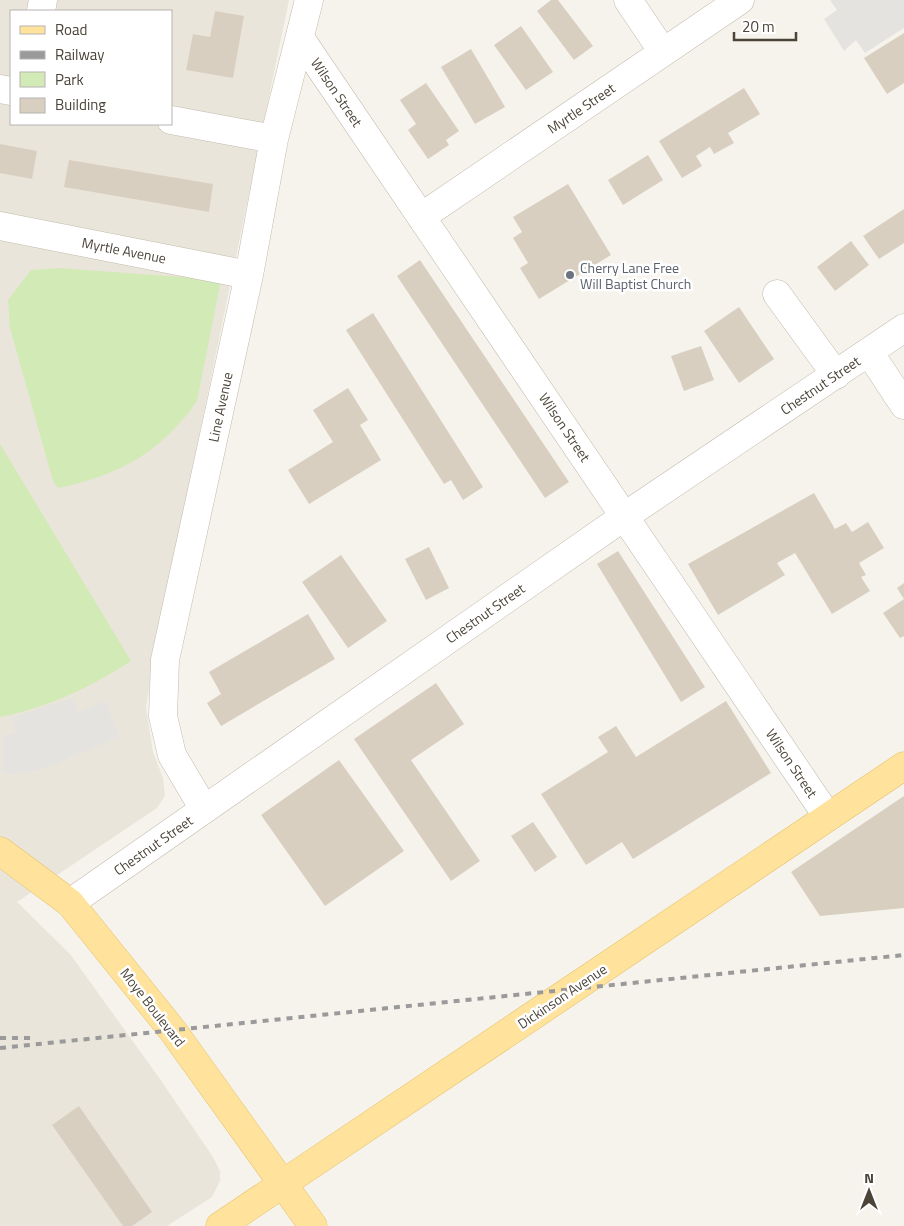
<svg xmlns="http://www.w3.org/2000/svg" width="904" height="1226" font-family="'Titillium Web',sans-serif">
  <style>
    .residential { fill: #eae5da; fill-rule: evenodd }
    .green { fill: #d2eab5 }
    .parking { fill: #e5e3e0 }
    .building { fill: #d8cfc1 }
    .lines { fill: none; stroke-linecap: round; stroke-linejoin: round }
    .minor-casing { stroke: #c2bbae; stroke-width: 29 }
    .major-casing { stroke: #e6c16a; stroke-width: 29 }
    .minor { stroke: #fff; stroke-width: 28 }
    .major { stroke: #ffe39c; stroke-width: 28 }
    .rail { stroke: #9a9a9a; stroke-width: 4; stroke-dasharray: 6 6; stroke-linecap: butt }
    .worship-dot { fill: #6b7280; stroke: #fff; stroke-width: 2 }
    .labels { text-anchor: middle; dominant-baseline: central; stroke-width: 5; stroke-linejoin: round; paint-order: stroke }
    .street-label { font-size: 14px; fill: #4b4439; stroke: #fff }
    .worship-label { font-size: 14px; fill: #5b616d; stroke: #fff; text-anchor: start }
  </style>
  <rect width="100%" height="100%" fill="#f6f3ec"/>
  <!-- residential -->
  <path class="residential" d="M0,0H289L154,654L146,708L153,752L163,778L165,796L157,808L17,902L70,954L160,1079L213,1157L220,1171V1181L212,1197L167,1226H0ZM11,11H171V124H11Z"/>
  <!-- green -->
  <path class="green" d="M59,268L221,280L197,401C160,453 120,475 58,488L53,481L10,328L8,300L31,270Z
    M0,444L131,661C91,687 47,708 0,717Z"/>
  <!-- parking -->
  <path class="parking" d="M830,0H904V28L865,53L856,40L844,51L824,19L837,10Z
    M72,698L78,712L105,701L120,737L48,767L30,772L3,774L4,736L16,733L12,718Z"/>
  <!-- building -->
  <path class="building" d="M551,0H558L593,46L574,60L537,11Z
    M215,11L244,16L233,78L186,70L193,34L210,37Z
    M521,26L553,72L526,90L494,45Z
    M904,33V83L887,94L864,58Z
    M471,49L505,107L475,124L441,67Z
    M426,83L459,131L446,140L449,145L428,159L408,130L416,124L400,100Z
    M744,88L760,114L728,133L734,143L714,154L710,147L696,156L702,166L682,178L659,141Z
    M0,144L37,151L32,179L0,173Z
    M648,155L663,180L623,205L608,180Z
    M69,160L213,184L209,212L64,187Z
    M568,184L611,255L539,299L520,268L528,263L513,238L522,232L513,217Z
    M904,209V243L879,259L863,236Z
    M851,241L869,265L835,291L817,267Z
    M420,260L569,482L545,498L397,276Z
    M739,307L774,359L739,383L704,331Z
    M373,313L483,487L463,500L451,480L444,484L346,330Z
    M701,346L714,380L684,391L671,356Z
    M348,388L368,420L360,425L381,460L309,504L288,470L333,442L313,410Z
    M814,493L835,529L846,523L852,532L868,522L884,548L859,563L866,575L861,577L870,591L832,614L795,553L777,563L785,575L718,615L688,564Z
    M429,547L449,588L426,600L405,559Z
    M618,551L705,687L681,702L597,564Z
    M341,555L387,621L348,648L302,582Z
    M904,583V636L900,638L883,613L904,599L897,588Z
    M308,614L335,659L221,726L207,703L221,694L209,672Z
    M436,683L464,724L411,760L480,861L451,881L354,739Z
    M726,701L771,773L633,859L622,842L586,865L541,794L608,752L598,737L616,726L636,757Z
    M339,760L404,851L325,906L261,815Z
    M904,796V908L820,916L791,872Z
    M533,822L557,857L535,872L511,836Z
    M79,1106L152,1212L132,1226H123L52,1125Z"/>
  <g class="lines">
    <!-- minor casing -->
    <g class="minor-casing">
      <path id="minor" d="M628,0L663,52
        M41,11L43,0
        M300,38L828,817
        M0,89L11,91
        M171,120L274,139
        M421,217L740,0
        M0,226L249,275
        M777,294L836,375
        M869,352L904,405
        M204,809L172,755L163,716L165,660L249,275L274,139L309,0
        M70,903L625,516L904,328"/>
    </g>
    <!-- major casing -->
    <g class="major-casing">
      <path id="major" d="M0,851L70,903L173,1031L313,1226
        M220,1226L904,766"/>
    </g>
    <!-- minor -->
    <use href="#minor" class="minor"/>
    <!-- major -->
    <use href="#major" class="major"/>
    <!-- rail -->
    <path class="rail" d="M0,1038H35
      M0,1048L904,955"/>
  </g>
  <!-- markers -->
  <circle class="worship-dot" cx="570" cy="275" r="5"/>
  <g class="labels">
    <!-- street labels -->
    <g class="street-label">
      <text transform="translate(337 92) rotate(56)">Wilson Street</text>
      <text transform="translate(581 108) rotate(-34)">Myrtle Street</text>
      <text transform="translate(124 250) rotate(11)">Myrtle Avenue</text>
      <text transform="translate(820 385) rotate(-34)">Chestnut Street</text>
      <text transform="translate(220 407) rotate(-78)">Line Avenue</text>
      <text transform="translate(565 427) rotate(56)">Wilson Street</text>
      <text transform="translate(485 613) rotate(-35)">Chestnut Street</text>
      <text transform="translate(792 763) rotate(56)">Wilson Street</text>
      <text transform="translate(153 845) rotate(-35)">Chestnut Street</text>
      <text transform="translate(562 996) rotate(-34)">Dickinson Avenue</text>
      <text transform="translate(153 1007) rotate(52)">Moye Boulevard</text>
    </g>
    <!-- worship labels -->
    <g class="worship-label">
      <text x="580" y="267">Cherry Lane Free<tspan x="580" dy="16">Will Baptist Church</tspan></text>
    </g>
  </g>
  <!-- legend -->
  <rect x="10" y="10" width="162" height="115" fill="#ffffff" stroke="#b7b4b0"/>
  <rect x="20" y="26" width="25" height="8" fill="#ffe39c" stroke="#b7b4b0"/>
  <text x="55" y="35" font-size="15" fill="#4b4439">Road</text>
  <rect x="20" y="51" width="25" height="8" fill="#9a9a9a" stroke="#b7b4b0"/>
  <text x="55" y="60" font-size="15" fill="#4b4439">Railway</text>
  <rect x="20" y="72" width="25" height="15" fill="#d2eab5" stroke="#b7b4b0"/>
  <text x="55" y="85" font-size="15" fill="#4b4439">Park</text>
  <rect x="20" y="98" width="25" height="15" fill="#d8cfc1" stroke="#b7b4b0"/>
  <text x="55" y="110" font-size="15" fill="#4b4439">Building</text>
  <!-- north arrow -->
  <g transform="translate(869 1191)" stroke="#ffffff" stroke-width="4" paint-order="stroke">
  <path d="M0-4L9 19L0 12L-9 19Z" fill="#4b4439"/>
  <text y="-8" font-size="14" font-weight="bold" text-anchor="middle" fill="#4b4439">N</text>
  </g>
  <!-- scale -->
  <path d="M734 32v8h62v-8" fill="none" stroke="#4b4439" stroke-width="2.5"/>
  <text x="742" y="32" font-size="15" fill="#4b4439" stroke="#ffffff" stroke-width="4" paint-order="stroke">20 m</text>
</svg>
